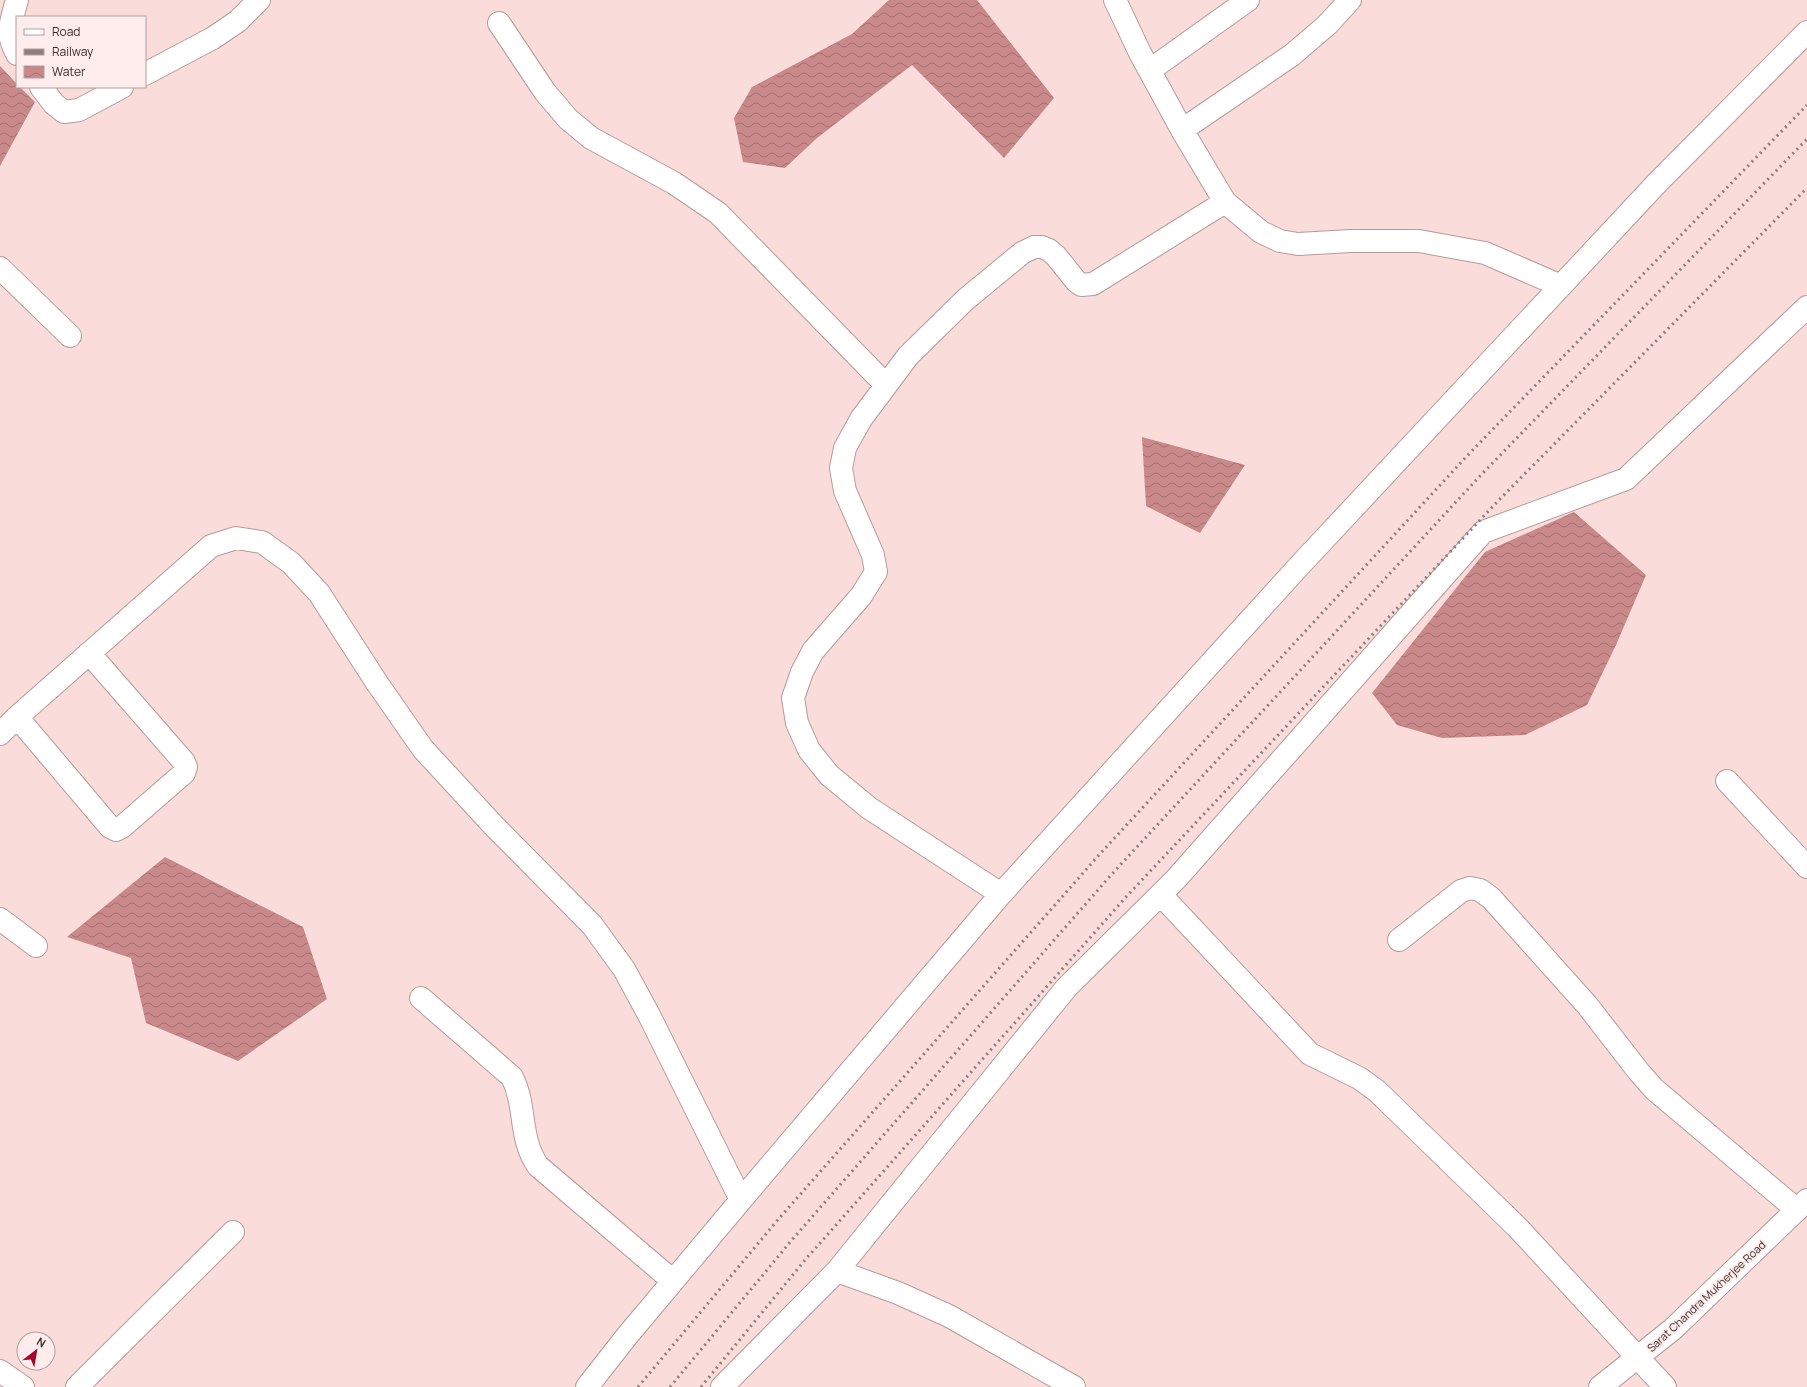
<svg xmlns="http://www.w3.org/2000/svg" width="1807" height="1387" font-family="Manrope,sans-serif">
  <style>
    .water { fill: url(#water-waves) }
    .lines { fill: none; stroke-linecap: round; stroke-linejoin: round }
    .street-casing { stroke: #b69a9a; stroke-width: 24 }
    .secondary-casing { stroke: #b69a9a; stroke-width: 24 }
    .street { stroke: #fff; stroke-width: 22 }
    .secondary { stroke: #fff; stroke-width: 22 }
    .rail { stroke: #927d7d; stroke-width: 3; stroke-dasharray: 2 4; stroke-linecap: butt }
    .labels { text-anchor: middle; dominant-baseline: central; stroke-width: 4; stroke-linejoin: round; paint-order: stroke }
    .street-label { font-size: 11px; fill: #392d2d; stroke: #ffecec }
  </style>
  <defs>
    <pattern id="water-waves" width="16" height="10" patternUnits="userSpaceOnUse"><rect width="16" height="10" fill="#c98889"/><path d="M0 5q4-4 8 0t8 0" fill="none" stroke="#a47070"/></pattern>
  </defs>
  <rect width="100%" height="100%" fill="#fadcdb"/>
  <!-- water -->
  <path class="water" d="M889,0H977L1054,98L1004,158L912,65L817,138L785,168L743,162L734,118L752,87L852,34Z
    M0,66L17,84V87H20L35,102L0,166Z
    M1142,437L1245,465L1200,533L1146,506Z
    M1574,512L1646,575L1616,645L1587,705L1525,735L1442,738L1397,725L1372,693L1485,552Z
    M165,857L303,927L327,999L238,1061L146,1023L131,958L67,937Z"/>
  <g class="lines">
    <!-- street casing -->
    <g class="street-casing">
      <path id="street" d="M1115,0L1140,53L1182,130L1225,202L1261,232L1280,241L1298,244L1351,241H1419L1485,253L1561,286
        M499,23L545,92L568,119L591,138L674,183L718,213L886,385
        M17,54C5,32 11,23 17,0
        M1150,70L1248,0
        M145,74L213,38L238,21L259,0
        M41,87L54,104L64,112L79,110L122,87
        M1182,130L1292,55L1327,25L1350,0
        M0,268L70,336
        M17,717L110,827L116,830L122,827L184,773L186,767L184,762L89,653
        M0,734L17,717L211,546L236,538L262,542L291,563L319,593L377,683L423,749L494,826L592,925L624,969L649,1015L741,1200
        M1727,781L1807,867
        M1001,894L869,808L829,775L809,750L797,723L793,698L802,672L813,651L861,596L876,572L873,555L845,491L841,468L845,448L861,419L908,356L965,300L1022,253L1034,247H1042L1049,250L1056,256L1076,281L1081,285L1093,284L1225,202
        M1161,895L1310,1054L1359,1078L1377,1091L1518,1228L1665,1387
        M0,919L36,946
        M1399,940L1461,891L1470,888L1480,890L1491,898L1587,1005L1639,1072L1654,1089L1797,1210
        M421,998L512,1077C527,1106 518,1137 538,1166L673,1281
        M837,1271L898,1293L949,1316L1074,1387
        M0,1371L23,1387
        M77,1387L233,1232
        M587,1387L627,1336L741,1200L1001,894L1300,565L1658,182L1807,32
        M722,1387L837,1271L1067,987L1176,879L1483,532L1626,479L1807,307"/>
    </g>
    <!-- secondary casing -->
    <g class="secondary-casing">
      <path id="secondary" d="M1600,1387L1673,1329L1807,1200"/>
    </g>
    <!-- street -->
    <use href="#street" class="street"/>
    <!-- secondary -->
    <use href="#secondary" class="secondary"/>
    <!-- rail -->
    <path class="rail" d="M638,1387L776,1222L1098,856L1466,457L1807,105
      M670,1387L791,1241L1111,875L1480,476L1807,139
      M701,1387L805,1260L1126,897L1496,503L1807,188"/>
  </g>
  <g class="labels">
    <!-- street labels -->
    <g class="street-label">
      <text transform="translate(1706 1296) rotate(-43)">Sarat Chandra Mukherjee Road</text>
    </g>
  </g>
  <!-- legend -->
  <rect x="16" y="16" width="130" height="72" fill="#ffecec" stroke="#b0a0a0"/>
  <rect x="24" y="29" width="20" height="6" fill="#ffffff" stroke="#b0a0a0"/>
  <text x="52" y="36" font-size="12" fill="#392d2d">Road</text>
  <rect x="24" y="49" width="20" height="6" fill="#927d7d" stroke="#b0a0a0"/>
  <text x="52" y="56" font-size="12" fill="#392d2d">Railway</text>
  <rect x="24" y="66" width="20" height="12" fill="url(#water-waves)" stroke="#b0a0a0"/>
  <text x="52" y="76" font-size="12" fill="#392d2d">Water</text>
  <!-- north arrow -->
  <g transform="translate(36 1351) rotate(31)"><circle r="19" fill="#ffecec" stroke="#b0a0a0"/>
  <path d="M0-3L7 15L0 10L-7 15Z" fill="#a3052d"/>
  <text y="-6" font-size="11" font-weight="bold" text-anchor="middle" fill="#392d2d">N</text>
  </g>
</svg>
